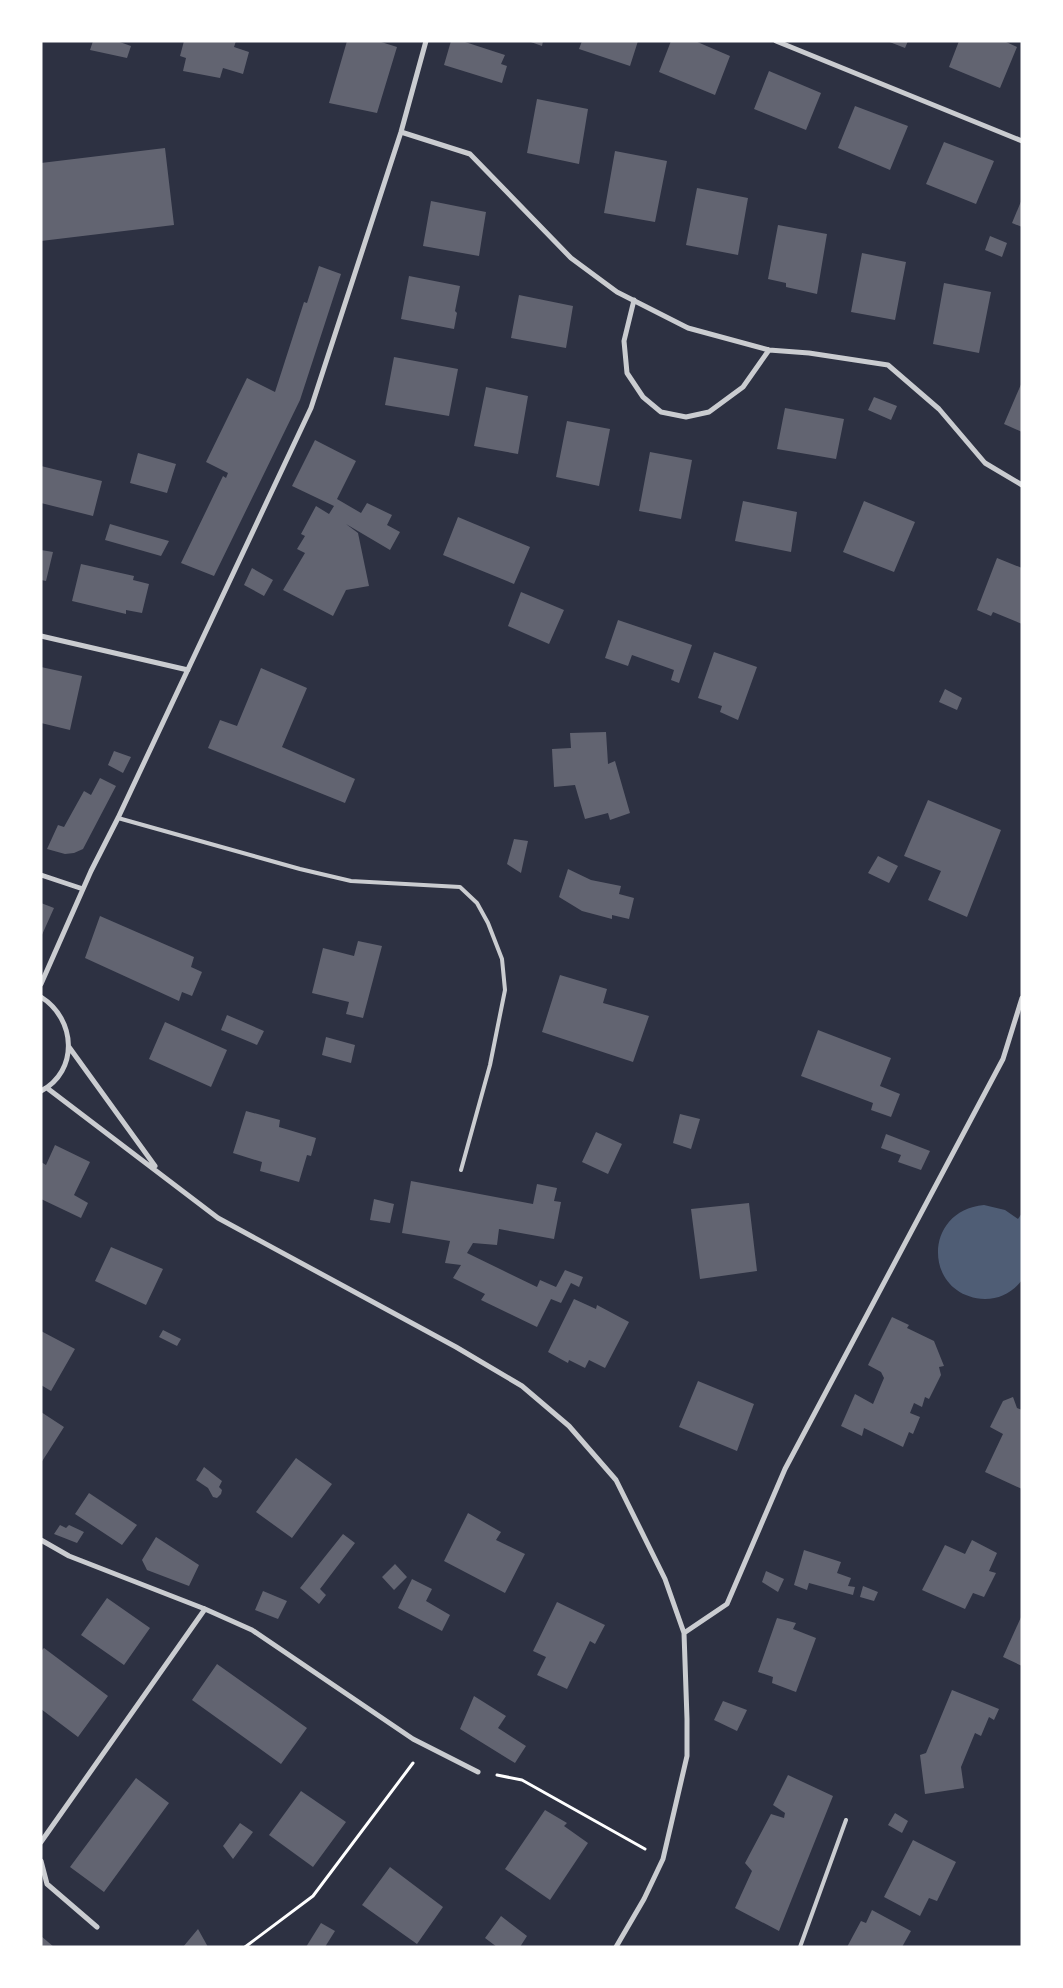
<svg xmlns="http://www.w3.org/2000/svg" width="1063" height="1988" font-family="'Fira Sans Condensed',sans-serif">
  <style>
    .water { fill: #4f5d75 }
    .building { fill: #626471 }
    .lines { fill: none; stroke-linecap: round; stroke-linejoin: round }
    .path { stroke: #fff; stroke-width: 3 }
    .service { stroke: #caccd0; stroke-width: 4 }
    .minor { stroke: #caccd0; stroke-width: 5 }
  </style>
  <rect width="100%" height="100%" fill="#2d3142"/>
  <!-- water -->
  <path class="water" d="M984,1205L1005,1210L1018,1219L1022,1213V1280C1013,1292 1000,1299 985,1299C924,1297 921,1211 984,1205Z"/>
  <!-- building -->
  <path class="building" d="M93,41H117L131,46L127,58L90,50Z
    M184,41H236L234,47L249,52L243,74L223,68L220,78L183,71L186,58L180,56Z
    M347,41H378L397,47L377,113L329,103Z
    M451,41H462L505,55L501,64L507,66L502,83L444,65Z
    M528,41H543L542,46Z
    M582,41H638L630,66L579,49Z
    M671,41H695L730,56L715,95L659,72Z
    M887,41H908L905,48Z
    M959,41H1004L1017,47L1000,88L949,67Z
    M769,71L821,93L806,130L754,109Z
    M537,99L588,109L579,164L527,153Z
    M855,106L908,126L890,170L838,148Z
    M944,142L994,161L976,204L926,184Z
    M165,148L174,225L41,241V163Z
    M615,151L667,161L655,222L604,213Z
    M697,188L748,198L738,255L686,245Z
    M1022,199V227L1012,223Z
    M431,201L486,212L479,256L423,246Z
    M778,225L827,234L817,294L786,287V283L768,279Z
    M990,236L1007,243L1002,257L985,250Z
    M862,253L906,262L895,320L851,312Z
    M319,266L341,274L300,400L214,576L181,563L223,476L226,478L228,473L206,462L247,378L275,392L304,302L307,303Z
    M409,276L460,286L455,311L457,313L454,329L401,319Z
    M944,283L991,292L979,353L933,344Z
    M519,295L573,306L566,348L511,338Z
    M394,357L458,369L449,416L385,405Z
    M1022,382V432L1004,424Z
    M486,387L528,396L518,454L474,446Z
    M874,397L897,406L891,420L868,410Z
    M785,408L844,419L836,459L777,449Z
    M567,421L610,429L599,486L556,477Z
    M315,440L356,461L337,499L361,513L367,503L392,515L387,525L400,532L390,550L346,524L358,533L369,586L346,590L333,616L283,590L305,553L297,549L305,536L301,534L316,506L329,514L334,506L292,486Z
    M650,452L692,460L681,519L639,511Z
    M138,453L176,464L167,493L130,483Z
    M41,466L102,481L93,516L41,503Z
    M743,501L797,512L791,552L735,541Z
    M864,501L915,522L894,572L843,552Z
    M458,517L530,547L514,584L443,555Z
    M110,524L137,532L169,541L161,556L105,540Z
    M41,550L53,552L46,581L41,580Z
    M997,558L1022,568V624L993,612L991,616L977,610Z
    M81,564L134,576L133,580L149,584L142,613L126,610V614L72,601Z
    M252,568L273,580L264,596L244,585Z
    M521,592L564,610L549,644L508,626Z
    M618,620L692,645L679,683L671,680L674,670L632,655L628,666L605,658Z
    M714,652L757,667L738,720L720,712L722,706L698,698Z
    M41,667L82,676L70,730L41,723Z
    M261,668L307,688L282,747L355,779L345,803L208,748L220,720L237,726Z
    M945,689L962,698L957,710L939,702Z
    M606,732L608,764L615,761L630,813L610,820L608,813L585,819L575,785L554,787L552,749L571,748L570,733Z
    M114,751L131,757L123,773L108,765Z
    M100,778L116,786L83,849L74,853L65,854L47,849L58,825L64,827L84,791L91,795Z
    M928,800L1001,830L967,917L928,900L941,871L904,856Z
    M514,839L528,841L521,873L507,864Z
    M878,856L898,866L889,883L868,873Z
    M568,869L591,880L621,886L619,894L634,898L629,919L612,915V919L582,911L559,897Z
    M41,903L54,908L41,937Z
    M100,916L194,957L191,967L202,972L192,996L182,992L179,1001L85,958Z
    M358,941L382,946L363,1018L346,1014L349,1002L312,993L323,948L354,956Z
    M560,975L607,989L603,1003L649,1016L633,1062L542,1032Z
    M227,1015L264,1031L257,1045L221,1030Z
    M165,1022L227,1050L211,1087L149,1059Z
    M818,1030L891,1058L880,1086L900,1094L891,1117L871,1110L873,1103L801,1076Z
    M326,1037L355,1045L351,1063L322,1055Z
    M246,1111L280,1120L279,1127L316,1138L311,1156L307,1155L299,1182L260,1171L262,1162L233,1153Z
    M680,1114L700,1119L691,1149L673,1143Z
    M596,1132L622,1144L608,1174L582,1162Z
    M886,1134L930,1151L921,1170L898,1162L901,1155L881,1148Z
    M55,1145L90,1162L74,1195L88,1203L81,1218L41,1199V1162L46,1165Z
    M411,1181L533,1204L537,1184L557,1188L554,1201L561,1202L554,1239L499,1229L497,1245L473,1243L467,1253L537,1287L540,1280L556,1287L565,1270L583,1277L579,1287L571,1283L561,1303L551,1299L537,1327L481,1300L485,1294L453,1278L461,1265L445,1263L450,1241L402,1233Z
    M374,1199L394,1204L390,1223L370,1220Z
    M749,1203L757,1271L700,1279L691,1209Z
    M111,1247L163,1269L146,1305L95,1281Z
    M574,1299L596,1309L597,1305L629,1322L605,1368L589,1360L585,1368L569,1360L568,1363L548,1352Z
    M892,1317L909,1325L907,1328L934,1341L944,1366L939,1367L941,1375L929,1399L925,1397L922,1407L914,1403L910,1413L920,1417L913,1434L909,1432L903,1447L864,1428L862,1436L841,1426L855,1394L873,1404L884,1378L881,1372L868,1365Z
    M163,1330L181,1339L177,1346L159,1337Z
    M41,1331L75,1349L51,1391L41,1385Z
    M698,1381L754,1404L737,1451L679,1427Z
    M1013,1397L1017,1408L1022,1410V1489L985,1472L1003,1434L990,1427L1003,1401Z
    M41,1412L64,1427L41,1463Z
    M296,1458L332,1484L292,1538L256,1512Z
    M204,1467L222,1481L219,1487L222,1490L221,1494L217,1498L213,1497L208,1488L196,1480Z
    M89,1493L137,1525L122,1545L75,1514Z
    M468,1513L501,1532L496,1540L525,1554L505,1593L444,1561Z
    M60,1525L66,1528L69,1525L84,1532L77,1543L54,1534Z
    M343,1534L355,1543L320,1589L326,1595L319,1604L300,1588Z
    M156,1537L199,1565L189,1586L147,1570L142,1560Z
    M972,1540L997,1553L989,1571L996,1573L984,1597L973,1593L965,1609L922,1590L945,1545L965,1554Z
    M804,1550L841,1562L837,1573L851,1578L848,1586L855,1587L853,1595L809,1583L807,1590L794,1585Z
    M395,1564L407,1577L394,1590L382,1577Z
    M766,1571L784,1579L778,1592L762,1582Z
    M412,1579L432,1589L426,1601L450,1615L442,1631L398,1608Z
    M863,1586L878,1592L874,1601L860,1597Z
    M263,1591L287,1601L278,1619L255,1610Z
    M107,1598L150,1628L124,1665L81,1635Z
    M557,1602L605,1625L595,1644L590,1641L567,1689L537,1675L546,1657L533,1651Z
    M1022,1615V1666L1003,1657Z
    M777,1618L796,1623L793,1629L816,1638L796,1692L772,1683L773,1677L758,1672Z
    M44,1648L108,1696L78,1737L41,1709V1651Z
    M217,1664L307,1728L281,1764L192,1700Z
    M952,1690L999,1709L994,1720L989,1717L981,1736L975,1733L961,1767L964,1788L925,1794L920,1755L926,1753Z
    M474,1696L506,1716L498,1728L526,1746L515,1763L460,1729Z
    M723,1701L747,1710L737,1731L714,1720Z
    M788,1775L833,1796L779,1931L735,1908L752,1871L745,1863L771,1814L784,1818L785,1813L773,1805Z
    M136,1778L169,1803L104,1892L70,1867Z
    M301,1791L346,1822L313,1867L269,1835Z
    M545,1810L567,1823L564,1826L588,1843L550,1900L505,1869Z
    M895,1813L908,1821L902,1833L888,1825Z
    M240,1823L253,1832L233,1859L223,1846Z
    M913,1840L956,1862L937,1901L929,1898L920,1916L884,1897Z
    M390,1867L443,1907L417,1944L362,1905Z
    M872,1910L911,1931L902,1947H847L861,1921L866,1923Z
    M501,1916L527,1936L520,1947H497L485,1938Z
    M321,1923L335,1931L325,1947H306Z
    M198,1929L208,1947H183Z
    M41,1936L54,1947H41Z"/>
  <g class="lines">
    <!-- path -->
    <path class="path" d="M497,1775L522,1780L645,1849
      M245,1947L313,1896L413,1763"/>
    <!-- service -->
    <path class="service" d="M118,818L300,869L351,881L460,887L477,903L488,923L502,959L505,990L490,1065L461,1170
      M800,1947L846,1820"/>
    <!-- minor -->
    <path class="minor" d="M776,41L1022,141
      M401,132L470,154L571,258L617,292L688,328L769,350L809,353L888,365L939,409L985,463L1022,485
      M634,300L624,341L627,373L643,397L661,412L686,417L709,412L743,387L769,350
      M41,636L188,670
      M41,875L83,889
      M41,984L91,871L118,818L311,408L401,132L426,41
      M41,997C76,1019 79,1071 41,1091
      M69,1047L155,1166
      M47,1088L218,1218L456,1347L522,1386L569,1426L616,1480L665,1579L684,1633L687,1719V1756L663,1859L644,1899L616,1947
      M41,1540L69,1556L205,1609L252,1630L413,1739L478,1772
      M684,1633L727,1604L785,1469L1003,1059L1022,998
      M41,1842L205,1609
      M41,1861L47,1884L97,1927"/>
  </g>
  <!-- border -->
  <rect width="1063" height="1988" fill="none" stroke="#ffffff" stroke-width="85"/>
</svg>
